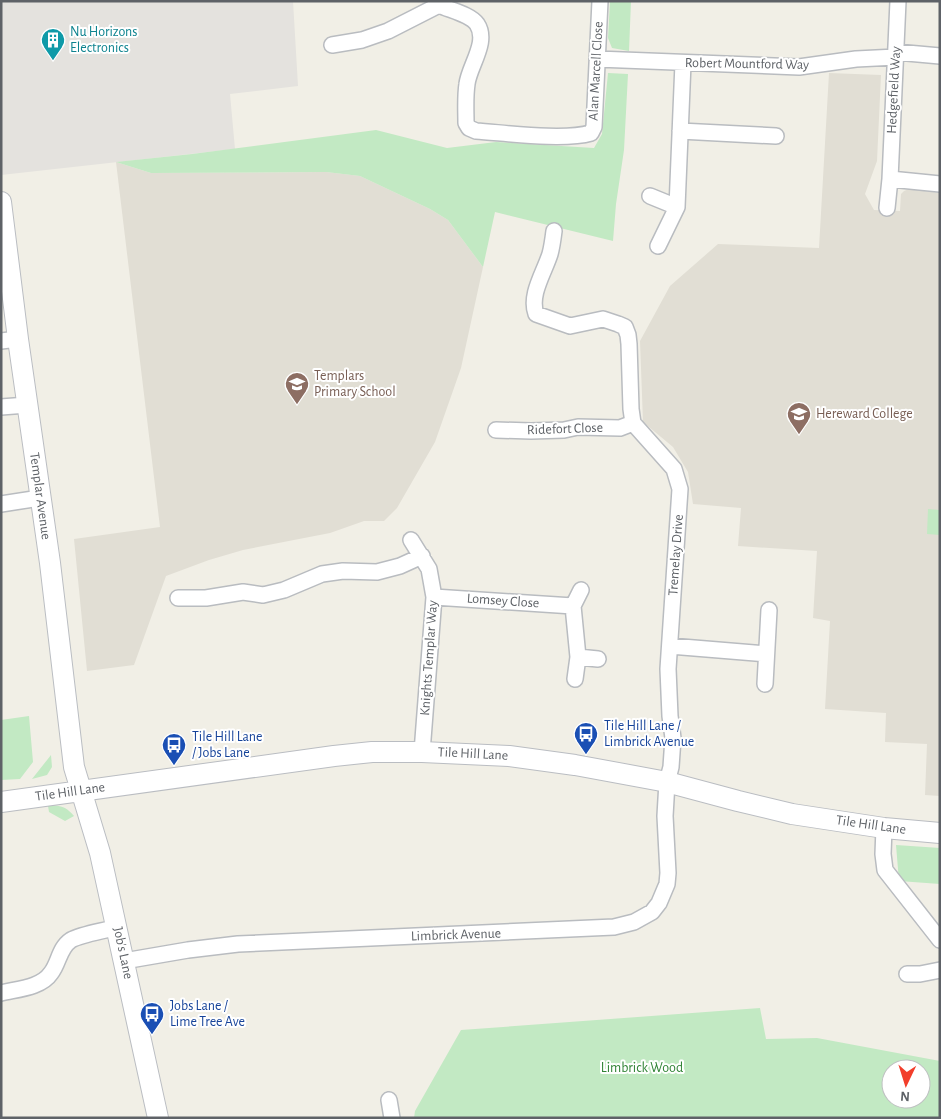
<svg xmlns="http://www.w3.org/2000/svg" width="941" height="1119" font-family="'Alegreya Sans',sans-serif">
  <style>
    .industrial { fill: #e4e2de }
    .education { fill: #e1ded4 }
    .green { fill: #c2e9c3; fill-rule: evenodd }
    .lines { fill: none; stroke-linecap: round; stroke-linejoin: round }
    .street-casing { stroke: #b9bcc0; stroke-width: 18 }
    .secondary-casing { stroke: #babdc2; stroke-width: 22 }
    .street { stroke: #fff; stroke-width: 15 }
    .secondary { stroke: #fff; stroke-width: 20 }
    .labels { text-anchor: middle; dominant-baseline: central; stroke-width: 4; stroke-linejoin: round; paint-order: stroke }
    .culture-label { font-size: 14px; fill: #0d838f; stroke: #fff; text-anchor: start }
    .street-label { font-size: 14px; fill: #5e6267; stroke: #fff }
    .education-label { font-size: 14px; fill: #785e54; stroke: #fff; text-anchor: start }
    .transit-label { font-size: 14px; fill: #164399; stroke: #fff; text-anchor: start }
    .park-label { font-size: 14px; fill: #308335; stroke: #fff }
  </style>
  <rect width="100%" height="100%" fill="#f1efe6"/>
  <!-- industrial -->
  <path class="industrial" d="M1,1H293L298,86L230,94L235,149L1,175Z"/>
  <!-- education -->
  <path class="education" d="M829,73L881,75L877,161L865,194L874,210L900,211L901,194L904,191L909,189L940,193V796L925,795L927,744L885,742L886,713L825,709L830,621L813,618L817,551L738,546L741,508L693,504L688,472L673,447L643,422L640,341L670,286L718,244L819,248Z
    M116,162L151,173L326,172L360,176L430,209L448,220L483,267L461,368L435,442L397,508L384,521H364L330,533L243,550L209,560L166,576L134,665L87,671L74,539L160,527Z"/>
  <!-- green -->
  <path class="green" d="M610,1H631L629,51L612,48L608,38Z
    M608,73L628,74L624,150L616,204L613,241L495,212L483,267L448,220L430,209L360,176L326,172L151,173L116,162L192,154L376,130L447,148L496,142L594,148L602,134Z
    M928,509L940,510V535L927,534Z
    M29,716L33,762L20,779L1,780V720Z
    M51,755L52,767L47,775L32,779Z
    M48,806C59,804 67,807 74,816L65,821L49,812Z
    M896,845L940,848V884L899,881Z
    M760,1008L766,1039L817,1038L940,1061V1118H414L415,1111L461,1030ZM891,1069H921V1099H891Z"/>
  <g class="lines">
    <!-- street casing -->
    <g class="street-casing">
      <path id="street" d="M436,1L439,5C449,10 470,14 477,24C489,42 469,66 467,84C465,97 466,111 466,123L469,128L476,131C506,133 563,141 591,133L594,127L600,1
        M898,1L890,179L940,184
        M332,45L362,40L388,31L439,5
        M896,52L940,56
        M597,59L799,67L856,59L896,57
        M680,131L776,136
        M650,196L677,207
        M887,208L890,179
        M658,246L677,207L683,63
        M1,341L18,339
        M1,407L27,405
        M496,430L531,431L564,430L578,427L620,428L633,423
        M1,504L40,498
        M411,540L429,569L434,597L422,752
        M434,597L573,606L578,657L575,679
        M178,598H206L243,592L263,595L284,590L322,574L343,571L377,572L400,566L422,556
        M573,606L581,590
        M670,646L766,654
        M578,657L598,659
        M765,684L769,610
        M884,828L883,854L885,870L940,940
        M124,961L188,950L238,944L614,927L634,922L652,912L659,903L667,884L668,873L665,816L667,782L671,767L673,738L670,716L668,669L680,489L674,469L633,423L631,409L629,344L628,335L625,327L618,324L603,319L570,326L536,314C529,295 544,273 550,254C552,247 553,239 554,231
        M907,974H920L940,970
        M1,993C17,989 41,988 51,973C59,963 59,948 71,940C82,934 104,931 117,927
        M389,1100L392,1118"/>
    </g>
    <!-- secondary casing -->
    <g class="secondary-casing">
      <path id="secondary" d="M1,202L18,339L50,563L74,767L100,853L158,1118
        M1,802L334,756L372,752H422L509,756L575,765L667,782L738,801L792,814L884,828L940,833"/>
    </g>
    <!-- street -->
    <use href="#street" class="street"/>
    <!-- secondary -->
    <use href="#secondary" class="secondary"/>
  </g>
  <!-- icons -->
  <defs>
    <g id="building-pin" transform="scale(1.25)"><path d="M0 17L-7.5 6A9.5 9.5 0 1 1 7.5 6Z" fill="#0f9aa8" stroke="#fff"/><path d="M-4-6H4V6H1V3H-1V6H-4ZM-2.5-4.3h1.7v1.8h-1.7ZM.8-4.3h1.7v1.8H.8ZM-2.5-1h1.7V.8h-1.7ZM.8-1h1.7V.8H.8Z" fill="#fff"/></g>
    <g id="school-pin" transform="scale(1.25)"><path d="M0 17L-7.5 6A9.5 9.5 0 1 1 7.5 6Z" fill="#8d6e63" stroke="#fff"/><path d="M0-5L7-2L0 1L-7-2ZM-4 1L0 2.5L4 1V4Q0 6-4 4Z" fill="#fff"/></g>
    <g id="university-pin" transform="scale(1.25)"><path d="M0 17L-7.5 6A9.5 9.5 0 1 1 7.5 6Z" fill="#8d6e63" stroke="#fff"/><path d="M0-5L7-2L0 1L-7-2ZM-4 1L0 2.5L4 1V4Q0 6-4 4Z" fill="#fff"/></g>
    <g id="bus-pin" transform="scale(1.25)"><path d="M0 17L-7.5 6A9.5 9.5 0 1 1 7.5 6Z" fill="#1a4fb4" stroke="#fff"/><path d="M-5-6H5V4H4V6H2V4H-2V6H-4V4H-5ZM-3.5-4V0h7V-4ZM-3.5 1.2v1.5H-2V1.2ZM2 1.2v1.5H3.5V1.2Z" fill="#fff"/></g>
  </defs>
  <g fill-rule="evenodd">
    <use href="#building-pin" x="53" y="40"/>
    <use href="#school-pin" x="297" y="384"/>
    <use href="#university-pin" x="799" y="414"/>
    <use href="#bus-pin" x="586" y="734"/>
    <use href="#bus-pin" x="174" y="745"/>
    <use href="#bus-pin" x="152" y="1014"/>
  </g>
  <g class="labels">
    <!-- culture labels -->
    <g class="culture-label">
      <text x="70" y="32">Nu Horizons<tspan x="70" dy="16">Electronics</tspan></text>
    </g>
    <!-- street labels -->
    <g class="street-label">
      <text transform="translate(747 64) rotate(1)">Robert Mountford Way</text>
      <text transform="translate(596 71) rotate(-87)">Alan Marcell Close</text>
      <text transform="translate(894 90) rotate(-87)">Hedgefield Way</text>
      <text transform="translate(565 429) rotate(-2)">Ridefort Close</text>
      <text transform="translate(40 496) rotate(82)">Templar Avenue</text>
      <text transform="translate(676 555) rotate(-86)">Tremelay Drive</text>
      <text transform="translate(503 601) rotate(4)">Lomsey Close</text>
      <text transform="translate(429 658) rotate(-86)">Knights Templar Way</text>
      <text transform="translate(473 754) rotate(3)">Tile Hill Lane</text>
      <text transform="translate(70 792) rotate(-8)">Tile Hill Lane</text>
      <text transform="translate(871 825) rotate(8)">Tile Hill Lane</text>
      <text transform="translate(456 935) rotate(-2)">Limbrick Avenue</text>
      <text transform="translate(123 953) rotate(78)">Job's Lane</text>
    </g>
    <!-- education labels -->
    <g class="education-label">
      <text x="314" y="376">Templars<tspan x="314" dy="16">Primary School</tspan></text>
      <text x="816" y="414">Hereward College</text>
    </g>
    <!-- transit labels -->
    <g class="transit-label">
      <text x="604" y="726">Tile Hill Lane /<tspan x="604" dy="16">Limbrick Avenue</tspan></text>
      <text x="192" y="737">Tile Hill Lane<tspan x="192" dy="16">/ Jobs Lane</tspan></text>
      <text x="170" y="1006">Jobs Lane /<tspan x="170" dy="16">Lime Tree Ave</tspan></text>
    </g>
    <!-- park labels -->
    <g class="park-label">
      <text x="642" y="1068">Limbrick Wood</text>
    </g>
  </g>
  <!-- border -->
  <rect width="941" height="1119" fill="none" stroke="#5e6267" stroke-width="5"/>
  <!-- north arrow -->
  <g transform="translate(906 1084) rotate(184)"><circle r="24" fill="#ffffff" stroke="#bfc0c2"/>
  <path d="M0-4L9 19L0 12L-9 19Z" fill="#f23e2b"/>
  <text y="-8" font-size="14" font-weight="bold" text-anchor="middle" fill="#5e6267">N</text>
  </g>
</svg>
